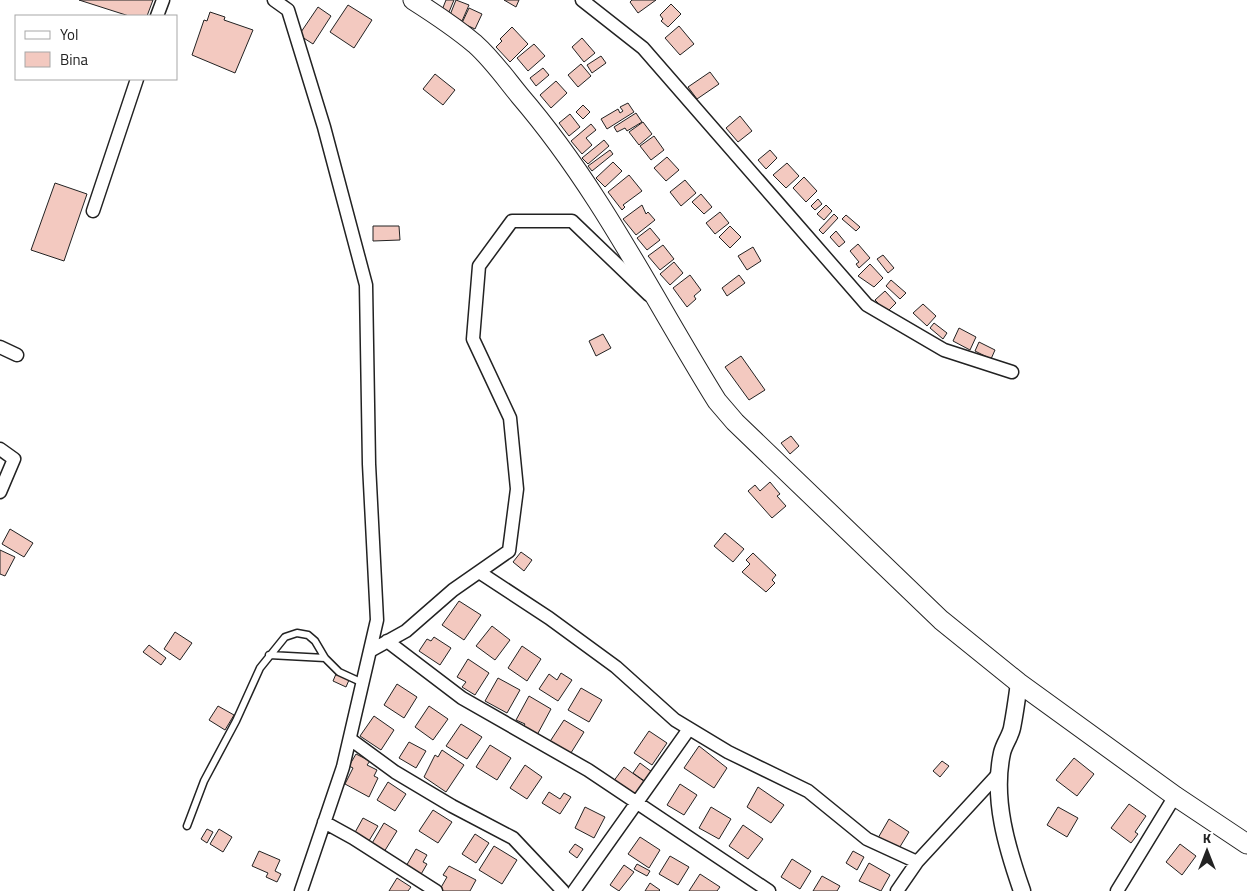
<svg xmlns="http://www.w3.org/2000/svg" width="1247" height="891" font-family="'Titillium Web',sans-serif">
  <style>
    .building { fill: #f3c9c0; stroke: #222 }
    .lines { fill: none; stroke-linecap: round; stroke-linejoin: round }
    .service-casing { stroke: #222; stroke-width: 9 }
    .minor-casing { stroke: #222; stroke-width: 15 }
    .tertiary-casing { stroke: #222; stroke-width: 19 }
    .secondary-casing { stroke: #222; stroke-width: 21 }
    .service { stroke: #fff; stroke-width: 6 }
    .minor { stroke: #fff; stroke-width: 12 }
    .tertiary { stroke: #fff; stroke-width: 16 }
    .secondary { stroke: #fff; stroke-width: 19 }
  </style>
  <rect width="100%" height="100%" fill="#fff"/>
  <!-- building -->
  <path class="building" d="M79,0H153L147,16H129Z
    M446,0H454L449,12L442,10Z
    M456,0L469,5L462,21L450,15Z
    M504,0H519L516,7Z
    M632,0H656L638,13L630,2Z
    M671,4L681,14L668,27L661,21L663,19L660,15Z
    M348,5L372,20L354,48L330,32Z
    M318,7L331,16L313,44L299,35Z
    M469,8L482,14L475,29L462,23Z
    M210,12L225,17L224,20L253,30L235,73L192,55L204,20L207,21Z
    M679,26L694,44L680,55L665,38Z
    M512,27L528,44L510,62L496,47L502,41L500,39Z
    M582,38L595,53L584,62L572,47Z
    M534,44L545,56L528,71L517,58Z
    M601,56L606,63L592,73L587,65Z
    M581,64L591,76L578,87L568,75Z
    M543,68L549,75L536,86L530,78Z
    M710,72L719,84L697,99L688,87Z
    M435,74L455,90L443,105L423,89Z
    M556,81L567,93L551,108L540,95Z
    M628,103L634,112L607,129L601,119L618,109L620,113L623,111L620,107Z
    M583,105L590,112L583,119L576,112Z
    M636,113L642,122L627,131L625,128L617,132L614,127Z
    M570,114L580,127L569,136L559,123Z
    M740,116L752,131L738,142L726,128Z
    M643,122L652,134L639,145L629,132Z
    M591,124L596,130L586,138L592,145L582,154L571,141Z
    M654,136L664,150L651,160L640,146Z
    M604,140L609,146L588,164L582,158Z
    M610,150L613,154L592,171L588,166Z
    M770,150L777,158L766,169L758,160Z
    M667,157L679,170L666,181L654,168Z
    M613,162L622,171L605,187L596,178Z
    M787,163L799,176L786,188L773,175Z
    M629,175L642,191L623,205L625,207L622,210L608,192Z
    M804,177L817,191L806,202L793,188Z
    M685,180L696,193L681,206L670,192Z
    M55,183L87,194L64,261L31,250Z
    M701,194L712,207L704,214L692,202Z
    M818,199L822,204L815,210L811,206Z
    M642,205L646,214L648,212L655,220L636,235L623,219Z
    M826,205L832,211L824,220L817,214Z
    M720,212L729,223L715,234L706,223Z
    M834,214L838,218L823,234L819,230Z
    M846,215L860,227L856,231L842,219Z
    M373,226H399L400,240L373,241Z
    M730,226L741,237L730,248L719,237Z
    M650,228L660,240L647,250L637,238Z
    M836,231L845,242L839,247L830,237Z
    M858,244L870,258L859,268L856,264L859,262L850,251Z
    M663,245L674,259L660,270L648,256Z
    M753,247L761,261L747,270L738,256Z
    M883,255L894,268L888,273L877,259Z
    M674,262L683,273L670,285L660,274Z
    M870,264L883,278L874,287L858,276Z
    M690,275L701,290L694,296L696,299L687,307L673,288Z
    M739,275L745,283L727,296L722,288Z
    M891,280L906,293L900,299L886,286Z
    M885,291L896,303L887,312L875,300Z
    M923,304L936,316L927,326L913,313Z
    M934,323L947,333L943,339L930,328Z
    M959,328L976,337L970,350L953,341Z
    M603,334L611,348L596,356L589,341Z
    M979,342L995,350L991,359L975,351Z
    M741,356L765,390L749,400L725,367Z
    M791,436L799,446L790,454L781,443Z
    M770,482L780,494L777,496L786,506L772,518L748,491L755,485L760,491Z
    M10,529L33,543L24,557L2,544Z
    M725,533L744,549L733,562L714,546Z
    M0,550L15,557L5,576L0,574Z
    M521,552L532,560L524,571L513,562Z
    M753,553L776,575L772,580L775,583L766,592L742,572L750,564L746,560Z
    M459,601L481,615L464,640L442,625Z
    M492,626L510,640L495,660L476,646Z
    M175,632L192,643L180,660L164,649Z
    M434,637L451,648L440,665L419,651L427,639L431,641Z
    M149,645L166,658L161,665L143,652Z
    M522,646L541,659L527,681L508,668Z
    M468,659L489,673L475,695L462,687L466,682L457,677Z
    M561,673L572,680L558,701L539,689L549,674L557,680Z
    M336,674L349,680L346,687L333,681Z
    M498,678L520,690L507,713L485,701Z
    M397,684L417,697L404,718L384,705Z
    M581,688L602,700L589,722L568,710Z
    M529,696L551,709L537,735L523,727L525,724L516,720Z
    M218,706L234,715L225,730L209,720Z
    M429,706L448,719L433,740L415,727Z
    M374,716L394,730L381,750L360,736Z
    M564,720L584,732L569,756L549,743Z
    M461,724L482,737L467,759L446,746Z
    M649,731L667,743L652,765L634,753Z
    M409,742L426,751L416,768L399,758Z
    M490,745L511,758L497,780L476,767Z
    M699,746L727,768L714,788L684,768Z
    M442,750L464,765L446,792L424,777L435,755L438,757Z
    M356,754L370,761L367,765L377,770L374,776L378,778L369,797L345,784L353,768L349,766Z
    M1074,758L1094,774L1077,796L1056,780Z
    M942,761L949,766L940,777L933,771Z
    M640,763L652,772L646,782L633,773Z
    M525,765L542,777L527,799L510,788Z
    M624,767L645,782L633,797L613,782Z
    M388,782L406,794L395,811L377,800Z
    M680,784L697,795L684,815L667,805Z
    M758,787L784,805L771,823L747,807Z
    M549,792L560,799L564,793L571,797L560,814L542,803Z
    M1129,804L1146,816L1135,832L1138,834L1131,843L1111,828Z
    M585,807L605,817L594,838L575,828Z
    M711,807L731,819L719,839L699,828Z
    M1058,807L1078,818L1067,837L1047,825Z
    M433,810L452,822L438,843L419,831Z
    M363,818L378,826L367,844L353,836Z
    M889,819L909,832L898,850L878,838Z
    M384,823L397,831L384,852L371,845Z
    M743,825L763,839L748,859L729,846Z
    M207,829L213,832L207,843L201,839Z
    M219,829L232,837L223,852L210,844Z
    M475,834L489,843L476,863L462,854Z
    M640,837L660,850L649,868L628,854Z
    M575,844L583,849L577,858L569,852Z
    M1180,844L1196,856L1182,875L1166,862Z
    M494,846L517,860L502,884L479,870Z
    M416,849L427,855L423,862L427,864L420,876L405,868Z
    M259,851L280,860L275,871L281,874L277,882L266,877L268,873L252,866Z
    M853,851L864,857L857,870L846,863Z
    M670,856L689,867L678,885L659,874Z
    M792,859L811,871L800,889L781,877Z
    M869,863L890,875L881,891L859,881Z
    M637,864L650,871L647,876L634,869Z
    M624,865L634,872L619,891L610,885Z
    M449,866L476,880L470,891H439L447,877L443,875Z
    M700,874L720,887L717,891H689Z
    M822,876L840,886L837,891H813Z
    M397,878L411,887L408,891H389Z
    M650,883L660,890L659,891H645Z"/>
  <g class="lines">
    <!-- service casing -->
    <g class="service-casing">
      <path id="service" d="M269,655L325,658
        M187,826L204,781L236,721L260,668L285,637L297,633L308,635L315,641L325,658L339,672L363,683"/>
    </g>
    <!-- minor casing -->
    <g class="minor-casing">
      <path id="minor" d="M274,0L288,10L324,127L366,285L369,464L377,620L343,767L301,891
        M582,0L643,48L867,305L944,350L1012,372
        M157,16L163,0
        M93,211L137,79
        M0,347L17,355
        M0,449L14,459L0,492
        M479,572L549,618L616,667L675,720L728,752L808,791L867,839L917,862L1000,772
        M387,641L462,698L588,770L769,891
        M370,651L406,631L453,590L509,551L517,489L510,418L473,339L479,266L512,221H572L649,295
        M350,739L395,772L452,806L513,838L563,891
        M324,822L353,838L436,891
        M574,891L689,729
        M897,891L917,862
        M1117,891L1175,796"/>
    </g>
    <!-- tertiary casing -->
    <g class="tertiary-casing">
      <path id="tertiary" d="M1019,683C1017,698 1015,713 1012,728C1010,737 1004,744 1002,753C992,799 1007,848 1022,891"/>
    </g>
    <!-- secondary casing -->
    <g class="secondary-casing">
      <path id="secondary" d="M413,0C435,14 456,28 475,44C492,59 506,79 520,96C600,189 653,298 717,401L735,422L941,620L1019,683L1175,796L1247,844"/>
    </g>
    <!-- service -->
    <use href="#service" class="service"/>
    <!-- minor -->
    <use href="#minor" class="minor"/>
    <!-- tertiary -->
    <use href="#tertiary" class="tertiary"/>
    <!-- secondary -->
    <use href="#secondary" class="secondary"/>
  </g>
  <!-- legend -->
  <rect x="15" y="15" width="162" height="65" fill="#ffffff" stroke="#a7a7a7"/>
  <rect x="25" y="31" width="25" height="8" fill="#ffffff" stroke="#a7a7a7"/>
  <text x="60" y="40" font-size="15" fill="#222222">Yol</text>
  <rect x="25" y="52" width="25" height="15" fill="#f3c9c0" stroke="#a7a7a7"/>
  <text x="60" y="65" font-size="15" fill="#222222">Bina</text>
  <!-- north arrow -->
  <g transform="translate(1207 851)" stroke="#ffffff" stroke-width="4" paint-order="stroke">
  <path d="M0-4L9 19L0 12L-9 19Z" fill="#222222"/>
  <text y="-8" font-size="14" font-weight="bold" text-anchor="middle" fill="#222222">K</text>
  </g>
</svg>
